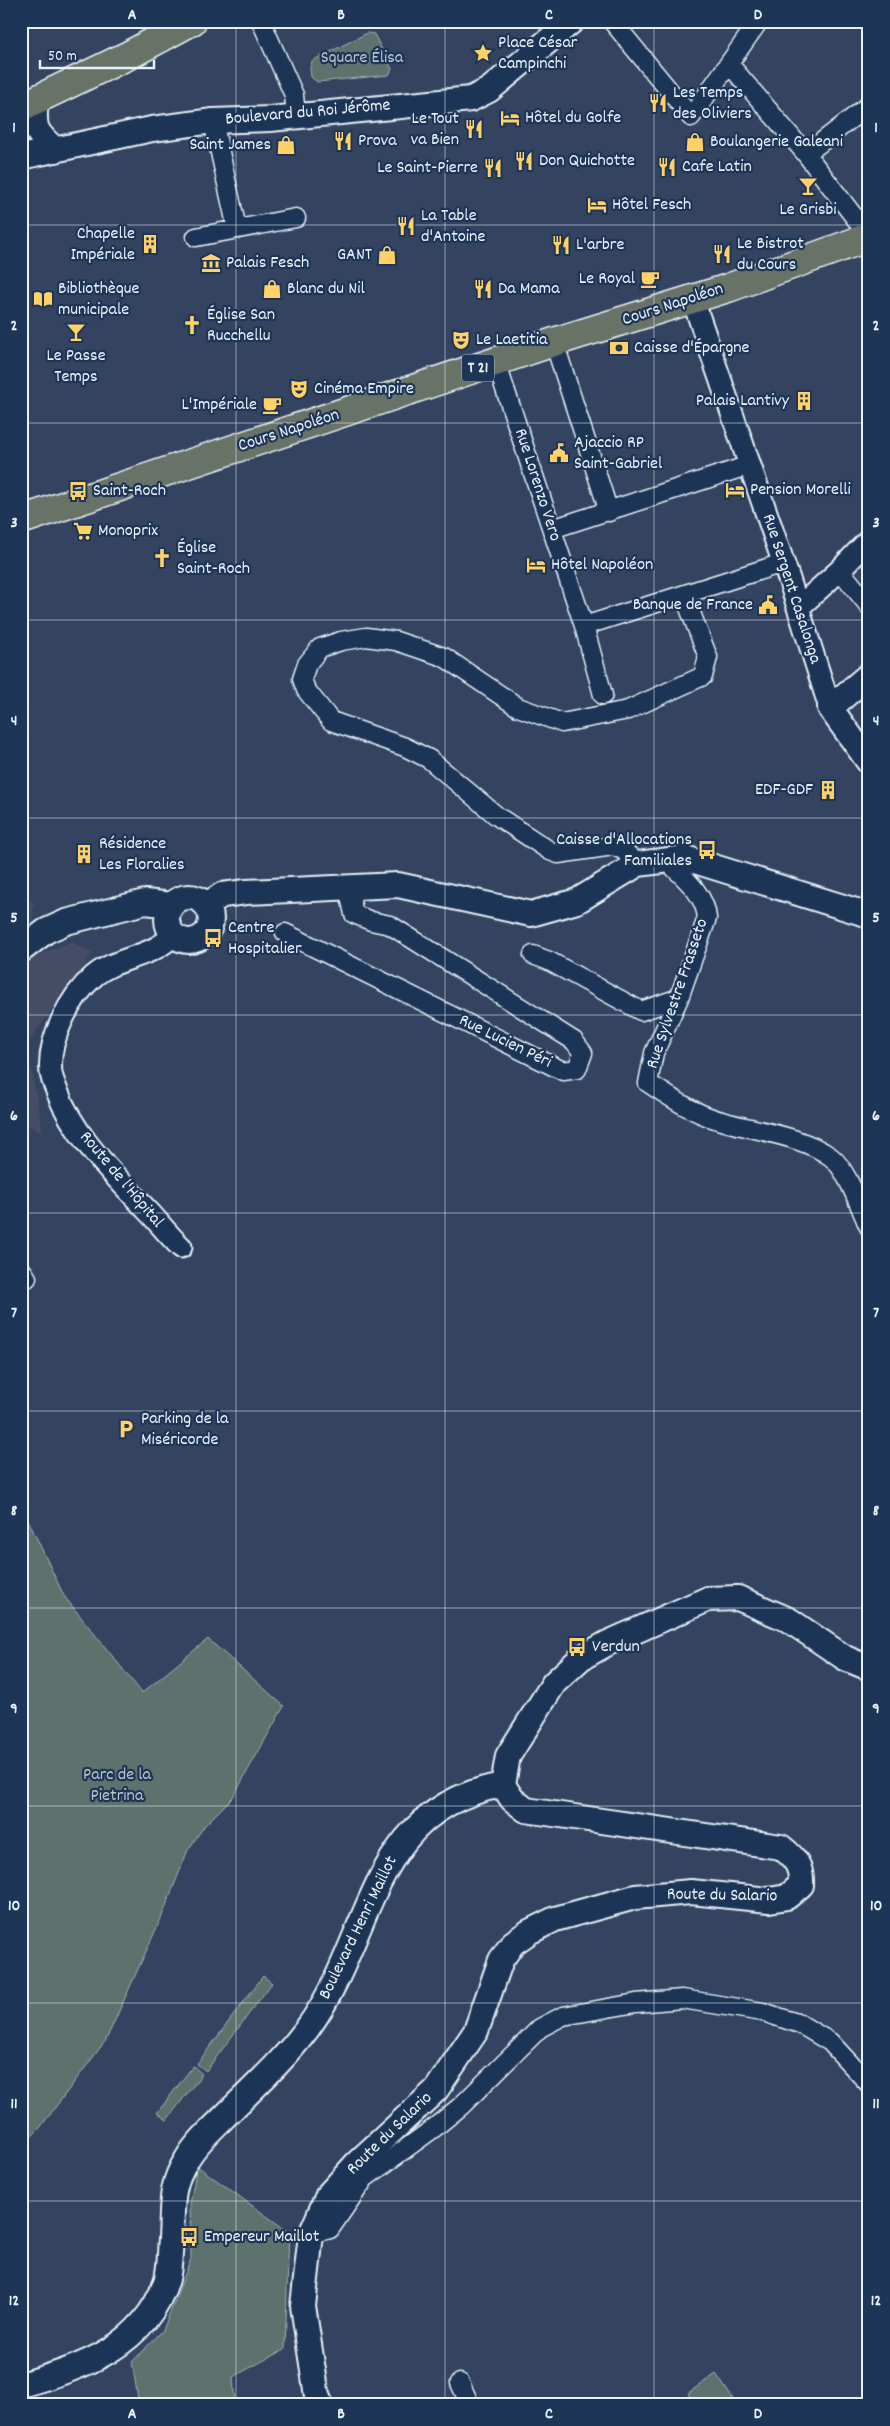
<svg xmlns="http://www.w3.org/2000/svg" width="890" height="2426" font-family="Dekko,sans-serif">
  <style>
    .built { fill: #444d66 }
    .green { fill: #5d726d; stroke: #a2b2b2 }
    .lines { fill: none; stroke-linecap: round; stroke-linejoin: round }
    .minor-casing { stroke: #e8f1f8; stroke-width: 21 }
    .tertiary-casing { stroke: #e8f1f8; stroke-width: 25 }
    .secondary-casing { stroke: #e8f1f8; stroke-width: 28 }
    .primary-casing { stroke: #e8f1f8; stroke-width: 31 }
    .minor { stroke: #1d3557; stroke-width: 18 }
    .tertiary { stroke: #1d3557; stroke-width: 21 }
    .secondary { stroke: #1d3557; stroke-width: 24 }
    .primary { stroke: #697266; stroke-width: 28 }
    .grid { fill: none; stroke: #e8f1f8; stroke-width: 1; stroke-opacity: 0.55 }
    .labels { text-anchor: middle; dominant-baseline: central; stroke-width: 4.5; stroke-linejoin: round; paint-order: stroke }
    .shield { fill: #1d3557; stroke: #abb9c8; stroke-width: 1 }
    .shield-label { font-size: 16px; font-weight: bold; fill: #e8f1f8 }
    .poi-label { font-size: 18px; fill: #e8f1f8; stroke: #1d3557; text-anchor: start }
    .park-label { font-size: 18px; fill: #b7c5c7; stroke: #1d3557 }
    .street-label { font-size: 18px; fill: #e8f1f8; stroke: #1d3557 }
    .neatline { fill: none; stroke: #e8f1f8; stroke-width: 2 }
    .grid-label { font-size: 16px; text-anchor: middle; font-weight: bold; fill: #e8f1f8 }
  </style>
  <rect width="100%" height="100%" fill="#344360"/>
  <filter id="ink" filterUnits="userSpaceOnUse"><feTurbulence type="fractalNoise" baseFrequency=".02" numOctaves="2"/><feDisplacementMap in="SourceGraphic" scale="10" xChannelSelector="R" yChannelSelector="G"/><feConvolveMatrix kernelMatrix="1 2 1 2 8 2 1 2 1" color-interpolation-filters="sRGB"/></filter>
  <g filter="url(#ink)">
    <!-- built -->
    <path class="built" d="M21,893L34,903L32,924L21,933Z
      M71,942L93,953L27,1044L43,1132L21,1123V962Z"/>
    <!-- green -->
    <path class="green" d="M367,33L374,34L392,69L389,75L317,82L311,77L310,67L312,61Z
      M21,1505L64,1596L142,1693L208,1639L284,1706L233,1797L205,1825L188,1850L162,1916L106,2040L39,2129L27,2141L21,2142Z
      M263,1976L272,1983L206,2071L197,2064Z
      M193,2066L202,2074L167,2120L157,2113Z
      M197,2166L289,2232L285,2349L233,2377L235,2405H139L132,2362L163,2330L191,2259L190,2204Z
      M716,2374L737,2405H695L688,2393Z"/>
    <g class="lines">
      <!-- minor casing -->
      <g class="minor-casing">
        <path id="minor" d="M261,21L294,95L296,116
          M612,21L691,117L759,21
          M730,65L806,154L869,236
          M213,121L237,229
          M806,154L869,105
          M196,237L296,218
          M554,342L609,512
          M496,362L584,626L603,695
          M552,529L750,465
          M840,570L869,606
          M584,626L783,563
          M665,859C683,877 705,893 707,918L679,998L654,1053L648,1083C670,1097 690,1111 715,1119C749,1130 802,1135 831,1157C847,1169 860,1208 869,1227
          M638,864L623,850L613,846L558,854L550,851L497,816L429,759L405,747L331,721L306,690L302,679L307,664L320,648L341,641L366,637L396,641L444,657L518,707L562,723L628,710L703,676L708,657L684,595
          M285,933L563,1071L577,1069L583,1053L574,1041L390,925L371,921L354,914L348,887
          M533,955L549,961L641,1011L679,998
          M21,1269L27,1278
          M311,2234L330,2229L365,2178L434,2128L461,2106L540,2028L563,2016L636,2003L682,1999L763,2012L800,2024L830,2042L869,2084
          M460,2383L470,2405"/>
      </g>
      <!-- tertiary casing -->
      <g class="tertiary-casing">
        <path id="tertiary" d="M693,300L789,579L830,708
          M798,608L840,570L869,540
          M174,934C153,958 118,956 94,976C70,997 47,1040 51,1073C52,1079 55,1086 57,1091C75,1138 112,1172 145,1208C158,1221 168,1235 181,1247"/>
      </g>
      <!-- secondary casing -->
      <g class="secondary-casing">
        <path id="secondary" d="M36,100C33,127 34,132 56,150
          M21,157L152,129L213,121L270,119L471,99L489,90L572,21
          M869,675L830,708L869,762
          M167 919a22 22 0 1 1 44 0a22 22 0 1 1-44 0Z
          M206,905L222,895L246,892L398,885L531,914L577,901L638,864L685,858L869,915
          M21,950L46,931L66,922L145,902L172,905
          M503,1785L508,1756L554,1683L581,1658L608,1643L708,1599L738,1598L789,1620L845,1658L869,1668
          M21,2385C83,2367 145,2347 167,2279C170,2266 170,2251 171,2238C173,2206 169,2187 187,2159C196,2143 212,2129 225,2116C253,2088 283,2061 307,2029C374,1939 367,1808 503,1785
          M321,2405L317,2396L303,2306L311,2234L328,2195L357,2163L436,2090L476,2031L501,1960L513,1943L529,1932L555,1919L635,1897L691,1892L769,1900L787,1897L801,1885C802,1866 795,1858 781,1847L526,1810L512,1799L503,1785"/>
      </g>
      <!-- primary casing -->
      <g class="primary-casing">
        <path id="primary" d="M21,107L129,55L192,21
          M21,520L554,342L728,288L869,237"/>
      </g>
      <!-- minor -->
      <use href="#minor" class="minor"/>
      <!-- tertiary -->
      <use href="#tertiary" class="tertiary"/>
      <!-- secondary -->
      <use href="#secondary" class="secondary"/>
      <!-- primary -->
      <use href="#primary" class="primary"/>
    </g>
  </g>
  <!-- grid -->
  <path class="grid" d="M236,21V2405M445,21V2405M654,21V2405M21,225H869M21,423H869M21,620H869M21,818H869M21,1015H869M21,1213H869M21,1411H869M21,1608H869M21,1806H869M21,2003H869M21,2201H869"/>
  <!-- icons -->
  <defs>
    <g id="sight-bare" transform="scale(1.5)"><path d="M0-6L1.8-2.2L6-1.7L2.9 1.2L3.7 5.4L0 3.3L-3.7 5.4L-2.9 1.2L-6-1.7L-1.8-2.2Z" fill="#ffd166" stroke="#1d3557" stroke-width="2.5" paint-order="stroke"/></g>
    <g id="restaurant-bare" transform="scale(1.5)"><path d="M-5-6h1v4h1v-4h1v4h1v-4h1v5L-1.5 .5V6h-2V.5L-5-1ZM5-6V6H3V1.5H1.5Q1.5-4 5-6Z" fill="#ffd166" stroke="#1d3557" stroke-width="2.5" paint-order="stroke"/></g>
    <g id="hotel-bare" transform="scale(1.5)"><path d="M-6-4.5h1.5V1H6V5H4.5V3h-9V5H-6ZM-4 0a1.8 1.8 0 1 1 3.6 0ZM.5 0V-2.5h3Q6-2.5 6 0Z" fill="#ffd166" stroke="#1d3557" stroke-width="2.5" paint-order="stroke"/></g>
    <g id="shop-bare" transform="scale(1.5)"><path d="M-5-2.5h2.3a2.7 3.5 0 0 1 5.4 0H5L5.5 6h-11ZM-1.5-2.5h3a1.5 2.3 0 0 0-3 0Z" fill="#ffd166" stroke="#1d3557" stroke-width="2.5" paint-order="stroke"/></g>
    <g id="bar-bare" transform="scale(1.5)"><path d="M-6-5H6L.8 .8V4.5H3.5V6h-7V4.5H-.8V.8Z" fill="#ffd166" stroke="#1d3557" stroke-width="2.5" paint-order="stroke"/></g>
    <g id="building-bare" transform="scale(1.5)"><path d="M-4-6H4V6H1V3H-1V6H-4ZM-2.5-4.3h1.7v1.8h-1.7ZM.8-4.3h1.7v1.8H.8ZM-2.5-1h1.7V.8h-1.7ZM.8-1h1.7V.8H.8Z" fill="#ffd166" stroke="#1d3557" stroke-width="2.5" paint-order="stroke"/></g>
    <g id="museum-bare" transform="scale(1.5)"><path d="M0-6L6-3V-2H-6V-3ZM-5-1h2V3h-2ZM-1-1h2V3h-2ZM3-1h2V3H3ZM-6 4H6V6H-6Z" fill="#ffd166" stroke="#1d3557" stroke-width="2.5" paint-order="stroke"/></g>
    <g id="cafe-bare" transform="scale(1.5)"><path d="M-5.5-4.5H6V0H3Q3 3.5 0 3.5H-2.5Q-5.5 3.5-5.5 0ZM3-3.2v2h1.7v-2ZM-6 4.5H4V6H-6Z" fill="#ffd166" stroke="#1d3557" stroke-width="2.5" paint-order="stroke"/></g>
    <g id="library-bare" transform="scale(1.5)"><path d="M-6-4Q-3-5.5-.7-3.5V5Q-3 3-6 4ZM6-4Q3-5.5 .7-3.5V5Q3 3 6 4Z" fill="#ffd166" stroke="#1d3557" stroke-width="2.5" paint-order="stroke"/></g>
    <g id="church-bare" transform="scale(1.5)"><path d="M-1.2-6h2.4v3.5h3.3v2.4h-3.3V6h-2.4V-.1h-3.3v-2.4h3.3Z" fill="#ffd166" stroke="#1d3557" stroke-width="2.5" paint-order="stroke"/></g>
    <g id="theatre-bare" transform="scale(1.5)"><path d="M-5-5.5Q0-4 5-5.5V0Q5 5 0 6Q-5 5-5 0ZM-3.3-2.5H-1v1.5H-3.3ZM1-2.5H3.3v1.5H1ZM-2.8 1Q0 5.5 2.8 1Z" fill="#ffd166" stroke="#1d3557" stroke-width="2.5" paint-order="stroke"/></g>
    <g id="bank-bare" transform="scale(1.5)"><path d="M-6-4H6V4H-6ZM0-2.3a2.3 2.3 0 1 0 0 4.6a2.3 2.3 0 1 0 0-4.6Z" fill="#ffd166" stroke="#1d3557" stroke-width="2.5" paint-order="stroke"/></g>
    <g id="civic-bare" transform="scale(1.5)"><path d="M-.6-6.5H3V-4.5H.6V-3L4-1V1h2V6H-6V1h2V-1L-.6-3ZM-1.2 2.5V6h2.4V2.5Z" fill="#ffd166" stroke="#1d3557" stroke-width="2.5" paint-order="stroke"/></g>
    <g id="bus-bare" transform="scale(1.5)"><path d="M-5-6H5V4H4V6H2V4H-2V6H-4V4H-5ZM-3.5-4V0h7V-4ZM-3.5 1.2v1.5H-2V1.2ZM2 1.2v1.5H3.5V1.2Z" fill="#ffd166" stroke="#1d3557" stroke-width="2.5" paint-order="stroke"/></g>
    <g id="supermarket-bare" transform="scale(1.5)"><path d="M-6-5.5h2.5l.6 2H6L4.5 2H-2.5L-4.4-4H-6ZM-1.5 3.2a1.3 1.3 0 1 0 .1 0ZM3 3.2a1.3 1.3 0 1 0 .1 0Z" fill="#ffd166" stroke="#1d3557" stroke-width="2.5" paint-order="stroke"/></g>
    <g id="parking-bare" transform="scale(1.5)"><path d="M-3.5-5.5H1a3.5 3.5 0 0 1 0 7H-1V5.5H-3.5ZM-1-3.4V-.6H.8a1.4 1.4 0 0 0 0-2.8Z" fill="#ffd166" stroke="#1d3557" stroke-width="2.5" paint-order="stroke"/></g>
  </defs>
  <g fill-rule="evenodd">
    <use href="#sight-bare" x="483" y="53"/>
    <use href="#restaurant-bare" x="658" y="103"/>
    <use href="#hotel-bare" x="510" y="118"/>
    <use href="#restaurant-bare" x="474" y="129"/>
    <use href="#restaurant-bare" x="343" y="141"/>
    <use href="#shop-bare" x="695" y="142"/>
    <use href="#shop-bare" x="286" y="145"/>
    <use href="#restaurant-bare" x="524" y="161"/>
    <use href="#restaurant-bare" x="667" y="167"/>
    <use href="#restaurant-bare" x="493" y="168"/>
    <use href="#bar-bare" x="808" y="186"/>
    <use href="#hotel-bare" x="597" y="205"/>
    <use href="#restaurant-bare" x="406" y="226"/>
    <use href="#building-bare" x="150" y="244"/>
    <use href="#restaurant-bare" x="561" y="245"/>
    <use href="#restaurant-bare" x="722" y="254"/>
    <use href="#shop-bare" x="387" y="255"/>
    <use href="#museum-bare" x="211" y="263"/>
    <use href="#cafe-bare" x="650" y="279"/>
    <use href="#shop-bare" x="272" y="289"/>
    <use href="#restaurant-bare" x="483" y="289"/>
    <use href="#library-bare" x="43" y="299"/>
    <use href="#church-bare" x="192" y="325"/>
    <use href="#bar-bare" x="76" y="332"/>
    <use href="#theatre-bare" x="461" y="340"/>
    <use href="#bank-bare" x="619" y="348"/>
    <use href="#theatre-bare" x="299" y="389"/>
    <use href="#building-bare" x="804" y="401"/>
    <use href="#cafe-bare" x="272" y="405"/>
    <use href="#civic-bare" x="559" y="453"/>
    <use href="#hotel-bare" x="735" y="490"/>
    <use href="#bus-bare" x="78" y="491"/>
    <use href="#supermarket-bare" x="83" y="531"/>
    <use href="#church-bare" x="162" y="558"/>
    <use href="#hotel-bare" x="536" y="565"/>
    <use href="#civic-bare" x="768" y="605"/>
    <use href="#building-bare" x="828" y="790"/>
    <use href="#bus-bare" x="707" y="850"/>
    <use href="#building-bare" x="84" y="854"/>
    <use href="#bus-bare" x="213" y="938"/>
    <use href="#parking-bare" x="126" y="1429"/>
    <use href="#bus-bare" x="577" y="1647"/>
    <use href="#bus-bare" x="189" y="2237"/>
  </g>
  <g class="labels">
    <!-- shield labels -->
    <rect class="shield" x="462" y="354.5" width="32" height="27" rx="4"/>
    <g class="shield-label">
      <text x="478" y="368">T 21</text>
    </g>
    <!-- poi labels -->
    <g class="poi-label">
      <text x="498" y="43">Place César<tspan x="498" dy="21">Campinchi</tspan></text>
      <text x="673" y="93">Les Temps<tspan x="673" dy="21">des Oliviers</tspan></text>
      <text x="525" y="118">Hôtel du Golfe</text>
      <text x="459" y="119" text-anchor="end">Le Tout<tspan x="459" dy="21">va Bien</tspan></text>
      <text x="358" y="141">Prova</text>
      <text x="710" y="142">Boulangerie Galeani</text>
      <text x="271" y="145" text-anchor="end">Saint James</text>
      <text x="539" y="161">Don Quichotte</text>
      <text x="682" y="167">Cafe Latin</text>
      <text x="478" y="168" text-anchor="end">Le Saint-Pierre</text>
      <text x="612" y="205">Hôtel Fesch</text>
      <text x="808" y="210" text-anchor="middle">Le Grisbi</text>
      <text x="421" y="216">La Table<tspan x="421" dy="21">d'Antoine</tspan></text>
      <text x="135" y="234" text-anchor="end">Chapelle<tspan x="135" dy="21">Impériale</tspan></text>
      <text x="737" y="244">Le Bistrot<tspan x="737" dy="21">du Cours</tspan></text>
      <text x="576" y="245">L'arbre</text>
      <text x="372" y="255" text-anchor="end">GANT</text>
      <text x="226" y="263">Palais Fesch</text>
      <text x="635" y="279" text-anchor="end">Le Royal</text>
      <text x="58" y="289">Bibliothèque<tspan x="58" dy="21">municipale</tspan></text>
      <text x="287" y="289">Blanc du Nil</text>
      <text x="498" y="289">Da Mama</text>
      <text x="207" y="315">Église San<tspan x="207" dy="21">Rucchellu</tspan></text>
      <text x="476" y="340">Le Laetitia</text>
      <text x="634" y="348">Caisse d'Épargne</text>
      <text x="76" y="356" text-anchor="middle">Le Passe<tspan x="76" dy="21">Temps</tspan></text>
      <text x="314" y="389">Cinéma Empire</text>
      <text x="789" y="401" text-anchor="end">Palais Lantivy</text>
      <text x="257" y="405" text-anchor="end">L'Impériale</text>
      <text x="574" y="443">Ajaccio RP<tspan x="574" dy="21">Saint-Gabriel</tspan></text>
      <text x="750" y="490">Pension Morelli</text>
      <text x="93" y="491">Saint-Roch</text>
      <text x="98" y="531">Monoprix</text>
      <text x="177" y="548">Église<tspan x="177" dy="21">Saint-Roch</tspan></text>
      <text x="551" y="565">Hôtel Napoléon</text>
      <text x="753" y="605" text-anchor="end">Banque de France</text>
      <text x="813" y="790" text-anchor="end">EDF-GDF</text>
      <text x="692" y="840" text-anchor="end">Caisse d'Allocations<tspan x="692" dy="21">Familiales</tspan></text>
      <text x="99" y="844">Résidence<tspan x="99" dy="21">Les Floralies</tspan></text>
      <text x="228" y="928">Centre<tspan x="228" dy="21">Hospitalier</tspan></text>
      <text x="141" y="1419">Parking de la<tspan x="141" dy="21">Miséricorde</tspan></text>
      <text x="592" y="1647">Verdun</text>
      <text x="204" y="2237">Empereur Maillot</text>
    </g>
    <!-- park labels -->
    <g class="park-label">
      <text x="362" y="58">Square Élisa</text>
      <text x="117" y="1775">Parc de la<tspan x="117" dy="21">Pietrina</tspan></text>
    </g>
    <!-- street labels -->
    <g class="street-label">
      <text transform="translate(308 113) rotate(-5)">Boulevard du Roi Jérôme</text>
      <text transform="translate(673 305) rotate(-18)">Cours Napoléon</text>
      <text transform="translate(289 431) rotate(-18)">Cours Napoléon</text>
      <text transform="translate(537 485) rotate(72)">Rue Lorenzo Vero</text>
      <text transform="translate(791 589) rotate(72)">Rue Sergent Casalonga</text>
      <text transform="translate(678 994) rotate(-71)">Rue Sylvestre Frasseto</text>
      <text transform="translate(505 1042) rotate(26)">Rue Lucien Péri</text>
      <text transform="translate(121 1180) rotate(50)">Route de l'Hôpital</text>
      <text transform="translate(722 1896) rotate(1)">Route du Salario</text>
      <text transform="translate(359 1928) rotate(-64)">Boulevard Henri Maillot</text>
      <text transform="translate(390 2134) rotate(-44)">Route du Salario</text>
    </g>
  </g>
  <!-- margin -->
  <rect width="890" height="2426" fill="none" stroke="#1d3557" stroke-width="55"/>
  <!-- scale -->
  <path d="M40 60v8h114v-8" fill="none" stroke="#e8f1f8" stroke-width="2.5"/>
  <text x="48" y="60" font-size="15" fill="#e8f1f8" stroke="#1d3557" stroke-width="4" paint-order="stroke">50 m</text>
  <rect x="28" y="28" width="834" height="2370" class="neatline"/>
  <g class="grid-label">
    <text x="132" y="19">A</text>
    <text x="341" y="19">B</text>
    <text x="549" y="19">C</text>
    <text x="758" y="19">D</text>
    <text x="14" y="132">1</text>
    <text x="876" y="132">1</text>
    <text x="14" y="330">2</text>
    <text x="876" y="330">2</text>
    <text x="14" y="527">3</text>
    <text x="876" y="527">3</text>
    <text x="14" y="725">4</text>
    <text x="876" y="725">4</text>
    <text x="14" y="922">5</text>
    <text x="876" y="922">5</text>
    <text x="14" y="1120">6</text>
    <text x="876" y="1120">6</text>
    <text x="14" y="1317">7</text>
    <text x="876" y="1317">7</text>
    <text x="14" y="1515">8</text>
    <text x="876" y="1515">8</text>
    <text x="14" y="1713">9</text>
    <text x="876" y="1713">9</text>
    <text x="14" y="1910">10</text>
    <text x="876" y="1910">10</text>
    <text x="14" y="2108">11</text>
    <text x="876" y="2108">11</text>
    <text x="14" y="2305">12</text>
    <text x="876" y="2305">12</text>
    <text x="132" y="2418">A</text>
    <text x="341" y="2418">B</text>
    <text x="549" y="2418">C</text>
    <text x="758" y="2418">D</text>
  </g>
</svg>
